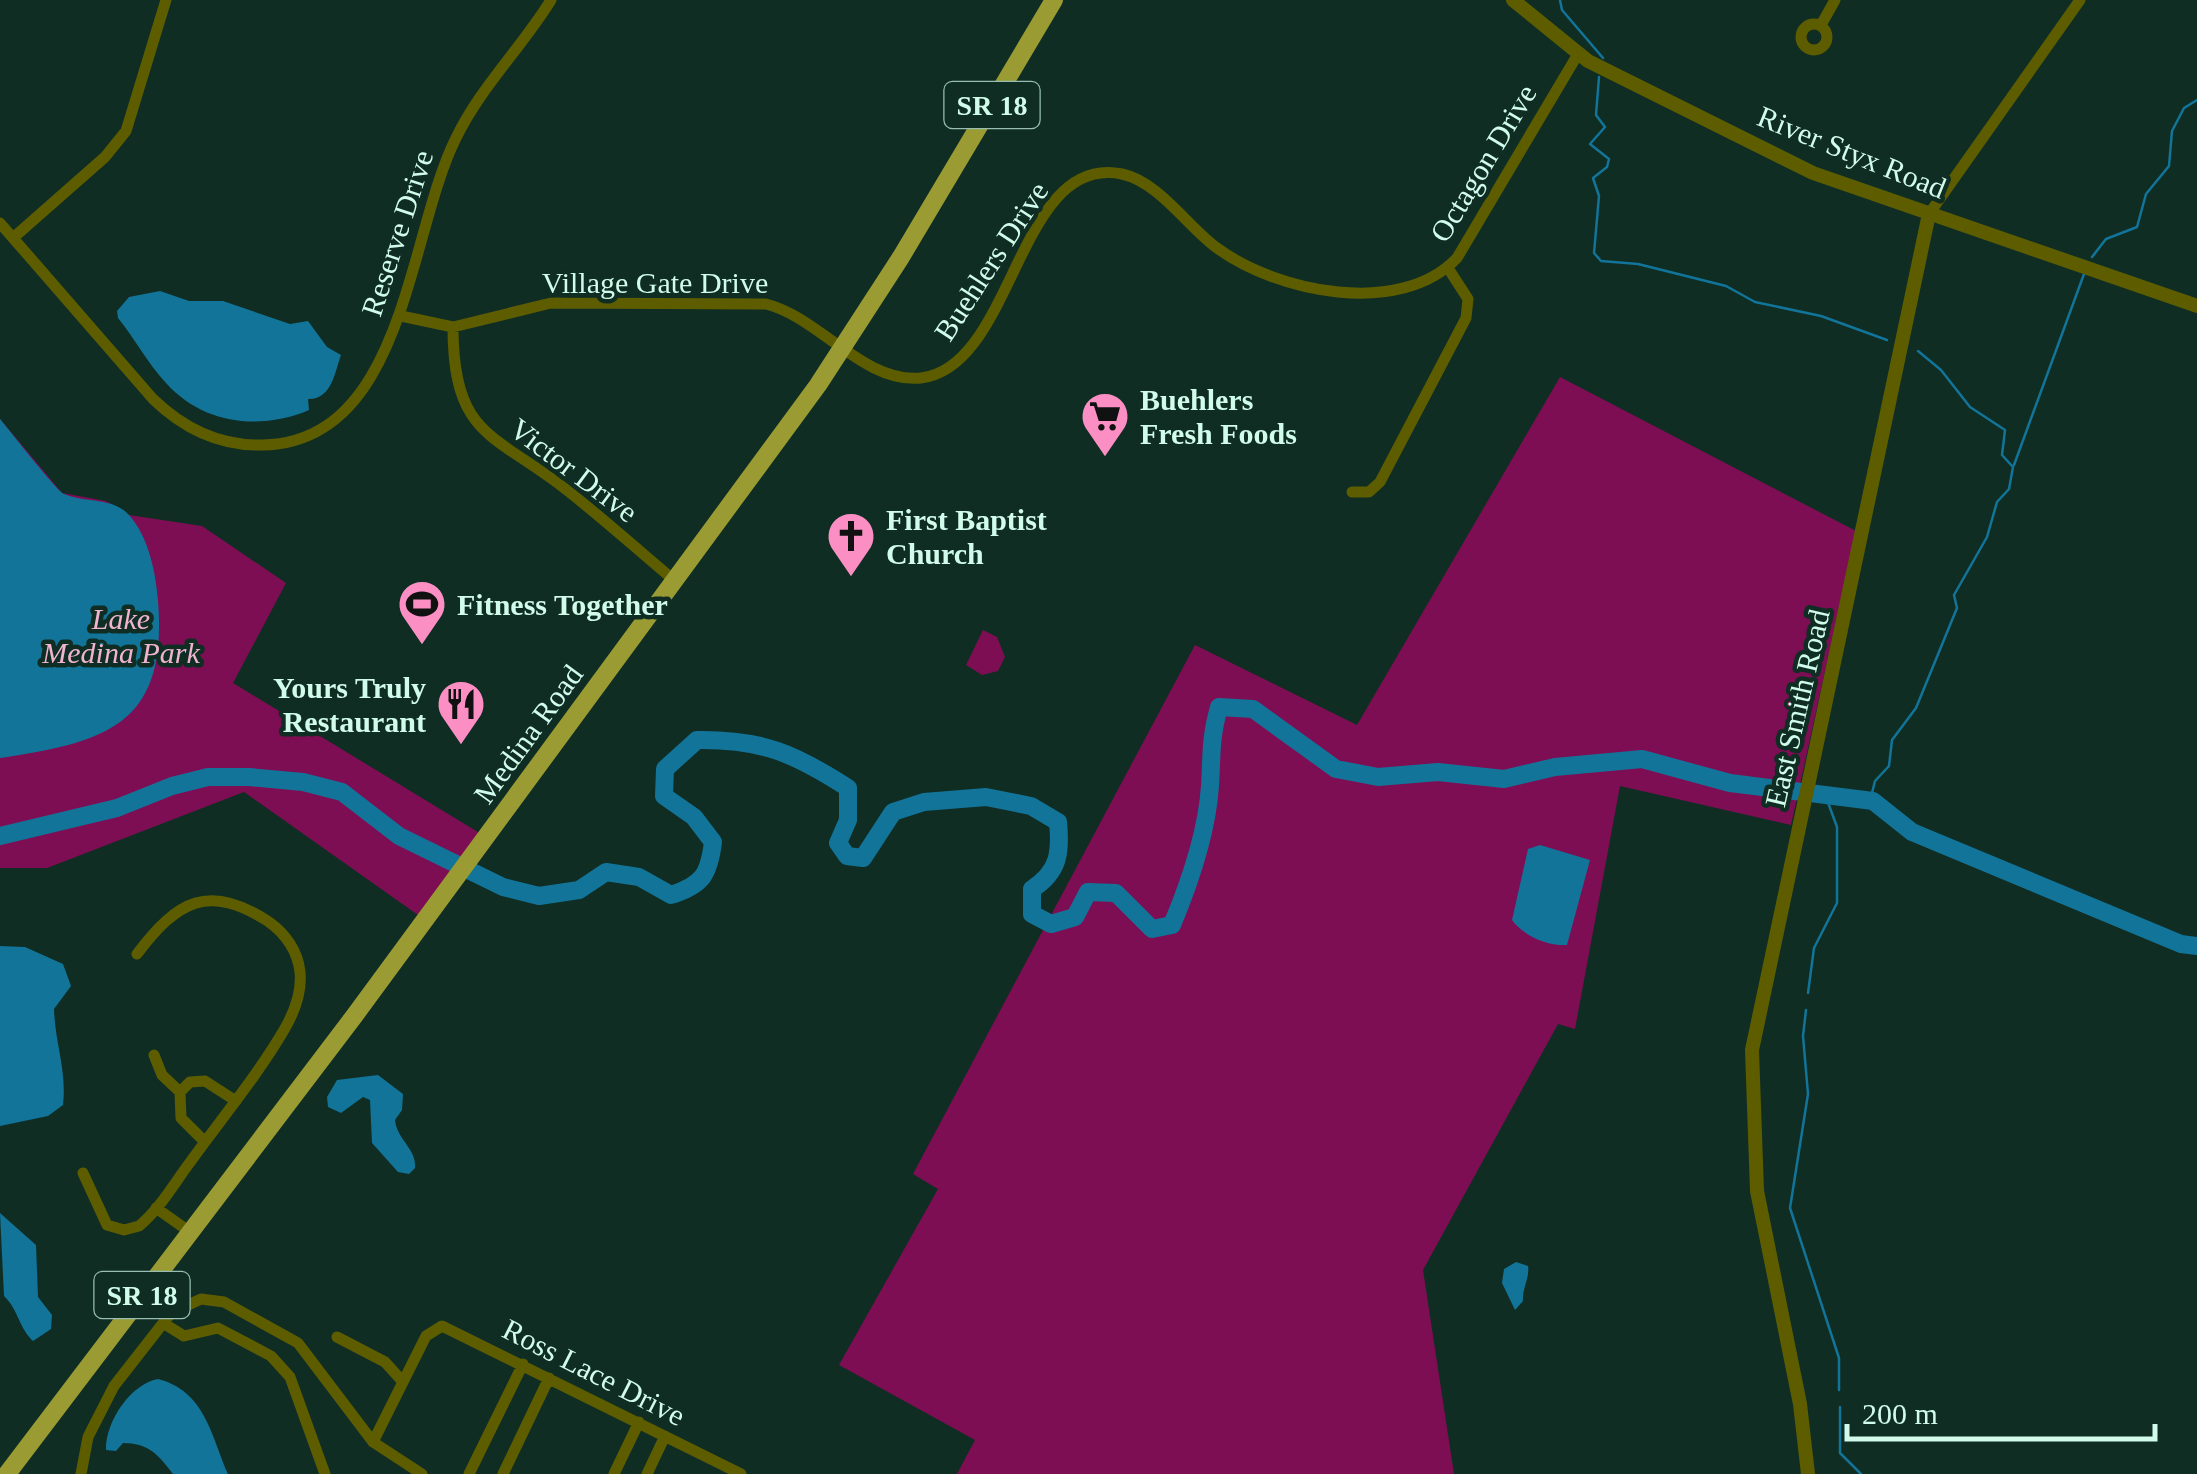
<svg xmlns="http://www.w3.org/2000/svg" width="2197" height="1474" font-family="'Times New Roman',serif">
  <style>
    .green { fill: #7e0e53 }
    .water { fill: #127499 }
    .lines { fill: none; stroke-linecap: round; stroke-linejoin: round }
    .stream { stroke: #127499; stroke-width: 2.5 }
    .river { stroke: #127499; stroke-width: 18 }
    .minor { stroke: #5d5d00; stroke-width: 11 }
    .tertiary { stroke: #5d5d00; stroke-width: 14 }
    .trunk { stroke: #9a9b32; stroke-width: 18 }
    .labels { text-anchor: middle; dominant-baseline: central; stroke-width: 9; stroke-linejoin: round; paint-order: stroke }
    .shield { fill: #0f2d23; stroke: #97beb0; stroke-width: 2.5 }
    .shield-label { font-size: 28px; font-weight: bold; fill: #d1fcec }
    .street-label { font-size: 30px; fill: #d1fcec; stroke: #0f2d23 }
    .poi-label { font-size: 30px; font-weight: bold; fill: #d1fcec; stroke: #0f2d23; text-anchor: start }
    .park-label { font-size: 30px; font-style: italic; fill: #f0b4cf; stroke: #0f2d23 }
  </style>
  <rect width="100%" height="100%" fill="#0f2d23"/>
  <!-- green -->
  <path class="green" d="M1560,377L1856,531L1791,825L1620,786L1575,1029L1558,1024L1423,1270L1454,1474H957L975,1440L839,1365L938,1189L913,1174L1195,645L1357,725Z
    M0,419L62,493L106,501L129,515L202,526L286,583L233,683L486,837L425,920L244,792L47,868H0Z
    M983,630L997,637L1005,657L998,671L982,675L966,665Z"/>
  <!-- water -->
  <path class="water" d="M160,291L189,301H223L290,324L308,321L327,347L341,355C335,371 332,400 308,399L309,410C262,430 205,426 166,383C148,364 135,339 118,318L117,311L129,297Z
    M0,419C11,432 55,489 64,494C85,503 113,497 129,515C149,537 156,574 158,601C168,725 106,742 0,758Z
    M1540,845L1590,860L1567,945C1547,946 1524,936 1512,920L1528,849Z
    M0,946L25,947L63,964L71,986L54,1009C55,1043 67,1071 63,1105L48,1116L0,1126Z
    M378,1075L403,1094L402,1110L395,1120C397,1140 417,1149 415,1168L409,1174L398,1172L372,1143L370,1100L363,1097L341,1113L328,1107L327,1097L337,1080Z
    M0,1213L36,1245L38,1297L52,1315L51,1329L33,1341C19,1328 18,1309 4,1296Z
    M1516,1262L1528,1266C1530,1278 1522,1288 1523,1301L1515,1310L1502,1283L1504,1269Z
    M158,1379C205,1391 211,1435 228,1474H173C158,1454 148,1443 123,1443L116,1451L106,1450C105,1423 130,1384 158,1379Z"/>
  <g class="lines">
    <!-- stream -->
    <path class="stream" d="M1560,0L1562,10L1603,58
      M1599,77L1596,115L1605,127L1590,144L1609,159L1607,167L1593,178L1599,196L1594,253L1601,261L1638,264L1726,286L1755,302L1821,316L1887,340
      M2092,257L2106,239L2137,227L2146,194L2169,166L2172,131L2184,108L2197,100
      M2014,465L2084,274
      M1870,801L1875,781L1889,766L1892,740L1916,708L1957,608L1954,595L1987,537L1997,502L2009,489L2013,467L2002,455L2005,430L1970,407L1941,370L1918,351
      M1808,993L1814,948L1837,903V827L1826,797
      M1806,1010L1803,1036L1808,1094L1790,1208L1839,1358V1390
      M1840,1407V1453L1861,1474"/>
    <!-- river -->
    <path class="river" d="M0,836L117,808L172,786L208,777H249L303,782L342,792L399,836L503,887L539,896L579,890L606,872L639,877L671,895C703,885 709,874 713,842L694,817L664,796L665,769L697,740C761,739 794,753 848,788V820L838,843L847,856L863,858L893,812L924,802L986,797L1031,806L1058,822C1061,852 1059,872 1032,889V914L1051,924L1075,917L1088,892L1116,893L1152,929L1172,925C1190,882 1207,832 1210,786C1212,753 1210,740 1219,707L1253,709L1336,769L1378,777L1438,772L1504,779L1555,767L1642,759L1730,783L1873,801L1912,832L2181,944L2197,946"/>
    <!-- minor -->
    <path class="minor" d="M1801 37a13 13 0 1 1 26 0a13 13 0 1 1-26 0Z
      M1821,25L1835,0
      M1929,214L2080,0
      M0,223L153,399C183,428 219,446 262,445C405,443 408,233 456,138C480,88 522,47 551,0
      M13,238L105,157L126,131L166,0
      M401,316L453,327L551,303L766,304C819,317 864,384 921,378C1015,367 1017,152 1122,174C1159,182 1187,226 1217,248C1277,292 1400,318 1457,258L1578,54
      M453,327C453,438 495,433 568,491C605,520 639,551 675,581
      M1352,492H1369L1380,482L1466,318L1468,299L1448,268
      M154,1055L162,1075L180,1092
      M205,1142L181,1118L180,1092L190,1082L205,1081L236,1101
      M83,1173L107,1225L124,1230L139,1226C160,1209 175,1182 191,1161C222,1118 257,1076 284,1030C294,1013 302,992 300,972C298,952 286,934 269,922C209,882 177,901 137,954
      M156,1208L190,1232
      M163,1323L184,1336L218,1328L271,1356L290,1377L325,1474
      M337,1337L385,1362L403,1382
      M373,1442L426,1336L442,1326L741,1474
      M81,1474L88,1437L114,1386L171,1313L201,1299L224,1302L298,1343L373,1442L422,1474
      M469,1474L523,1364
      M503,1474L549,1378
      M614,1474L639,1422
      M647,1474L665,1436"/>
    <!-- tertiary -->
    <path class="tertiary" d="M1513,0L1588,61L1813,173L2197,306
      M1808,1474L1800,1404L1757,1191L1752,1050L1929,214"/>
    <!-- trunk -->
    <path class="trunk" d="M7,1474L355,1015L818,385L901,257L1054,0"/>
  </g>
  <!-- icons -->
  <defs>
    <g id="supermarket-pin" transform="scale(2.5)"><path d="M0 17L-7.5 6A9.5 9.5 0 1 1 7.5 6Z" fill="#fb8fc4" stroke="#0f2d23"/><path d="M-6-5.5h2.5l.6 2H6L4.5 2H-2.5L-4.4-4H-6ZM-1.5 3.2a1.3 1.3 0 1 0 .1 0ZM3 3.2a1.3 1.3 0 1 0 .1 0Z" fill="#111"/></g>
    <g id="church-pin" transform="scale(2.5)"><path d="M0 17L-7.5 6A9.5 9.5 0 1 1 7.5 6Z" fill="#fb8fc4" stroke="#0f2d23"/><path d="M-1.2-6h2.4v3.5h3.3v2.4h-3.3V6h-2.4V-.1h-3.3v-2.4h3.3Z" fill="#111"/></g>
    <g id="stadium-pin" transform="scale(2.5)"><path d="M0 17L-7.5 6A9.5 9.5 0 1 1 7.5 6Z" fill="#fb8fc4" stroke="#0f2d23"/><path d="M0-5a6.5 5 0 1 0 0 10a6.5 5 0 1 0 0-10ZM-3.5-1.8h7v3.6h-7Z" fill="#111"/></g>
    <g id="restaurant-pin" transform="scale(2.5)"><path d="M0 17L-7.5 6A9.5 9.5 0 1 1 7.5 6Z" fill="#fb8fc4" stroke="#0f2d23"/><path d="M-5-6h1v4h1v-4h1v4h1v-4h1v5L-1.5 .5V6h-2V.5L-5-1ZM5-6V6H3V1.5H1.5Q1.5-4 5-6Z" fill="#111"/></g>
  </defs>
  <g fill-rule="evenodd">
    <use href="#supermarket-pin" x="1105" y="416"/>
    <use href="#church-pin" x="851" y="536"/>
    <use href="#stadium-pin" x="422" y="604"/>
    <use href="#restaurant-pin" x="461" y="704"/>
  </g>
  <g class="labels">
    <!-- shield labels -->
    <g class="shield">
      <rect x="944.5" y="82" width="95" height="46" rx="8"/>
      <rect x="94.5" y="1272" width="95" height="46" rx="8"/>
    </g>
    <g class="shield-label">
      <text x="992" y="105">SR 18</text>
      <text x="142" y="1295">SR 18</text>
    </g>
    <!-- street labels -->
    <g class="street-label">
      <text transform="translate(1852 152) rotate(22)">River Styx Road</text>
      <text transform="translate(1483 163) rotate(-59)">Octagon Drive</text>
      <text transform="translate(397 233) rotate(-72)">Reserve Drive</text>
      <text transform="translate(991 261) rotate(-57)">Buehlers Drive</text>
      <text x="655" y="282">Village Gate Drive</text>
      <text transform="translate(574 470) rotate(37)">Victor Drive</text>
      <text transform="translate(1797 708) rotate(-77)">East Smith Road</text>
      <text transform="translate(528 734) rotate(-54)">Medina Road</text>
      <text transform="translate(594 1372) rotate(27)">Ross Lace Drive</text>
    </g>
    <!-- poi labels -->
    <g class="poi-label">
      <text x="1140" y="399">Buehlers<tspan x="1140" dy="34">Fresh Foods</tspan></text>
      <text x="886" y="519">First Baptist<tspan x="886" dy="34">Church</tspan></text>
      <text x="457" y="604">Fitness Together</text>
      <text x="426" y="687" text-anchor="end">Yours Truly<tspan x="426" dy="34">Restaurant</tspan></text>
    </g>
    <!-- park labels -->
    <g class="park-label">
      <text x="121" y="618">Lake<tspan x="121" dy="34">Medina Park</tspan></text>
    </g>
  </g>
  <!-- scale -->
  <path d="M1847 1424v15h308v-15" fill="none" stroke="#d1fcec" stroke-width="5"/>
  <text x="1862" y="1424" font-size="30" fill="#d1fcec" stroke="#0f2d23" stroke-width="8" paint-order="stroke">200 m</text>
</svg>
